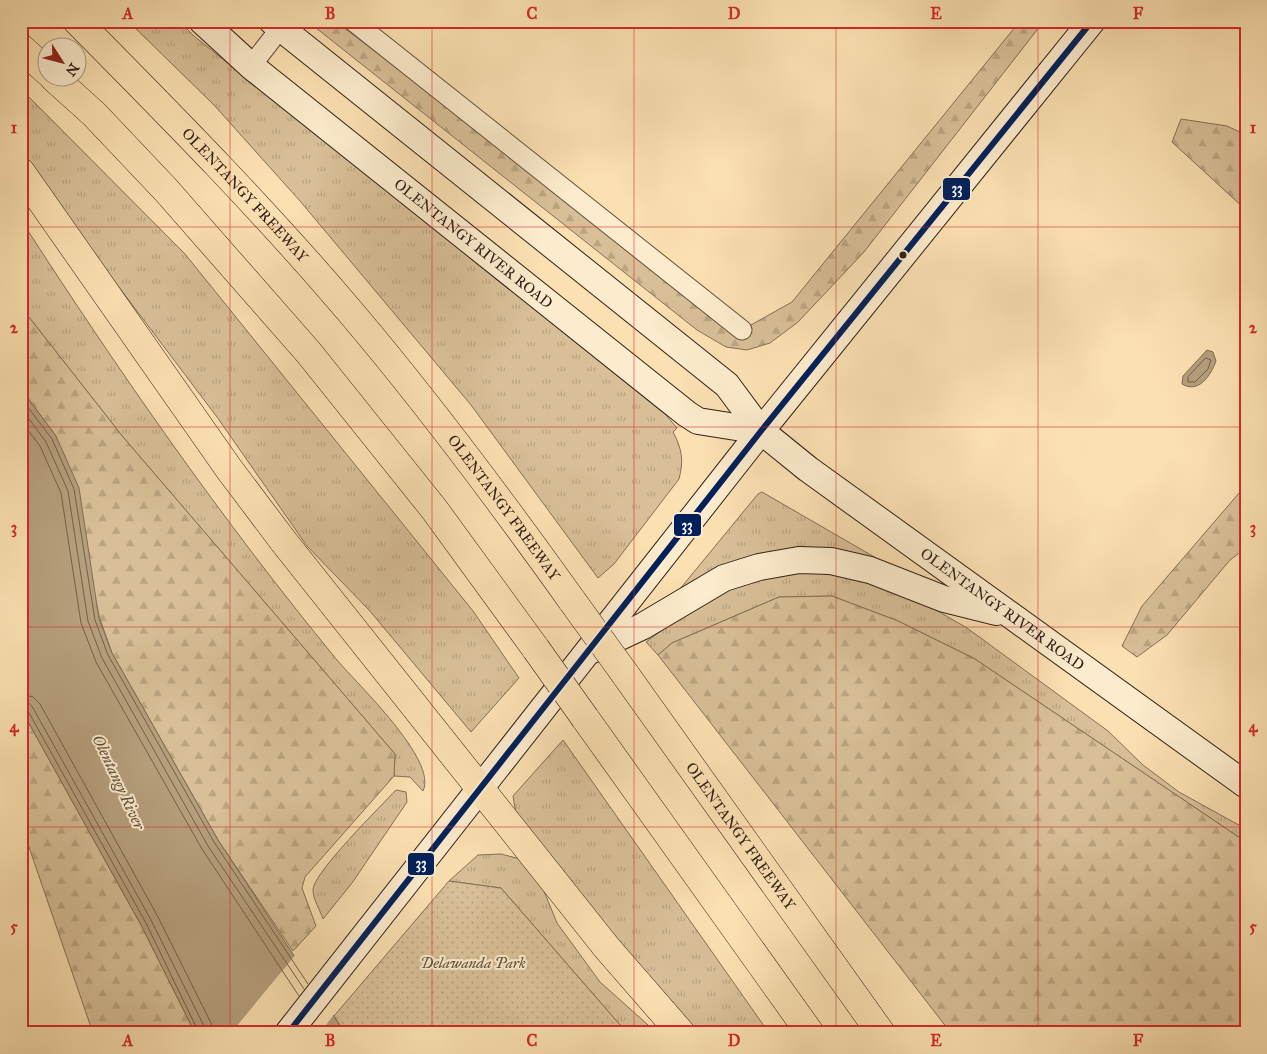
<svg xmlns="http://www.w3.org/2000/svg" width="1267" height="1054" font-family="'IM FELL Great Primer',serif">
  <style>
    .grass { fill: url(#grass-tufts); stroke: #847057 }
    .forest { fill: url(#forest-firs); stroke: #847057 }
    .park { fill: url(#park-dots); stroke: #847057 }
    .water { fill: #b69f7d; stroke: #806c54 }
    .pier { fill: #fbe0b1 }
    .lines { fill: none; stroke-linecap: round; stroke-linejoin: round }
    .shore { stroke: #72604a; stroke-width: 1 }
    .minor-casing { stroke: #62503e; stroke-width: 21 }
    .secondary-casing { stroke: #2f2017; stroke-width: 28 }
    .motorway-casing { stroke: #2f2017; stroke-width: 29 }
    .minor { stroke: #fcebcc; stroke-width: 19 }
    .secondary { stroke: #fcebcc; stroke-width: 26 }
    .motorway { stroke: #fbe0b1; stroke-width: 28 }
    .motorway-bridge-casing { stroke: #2f2017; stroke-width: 29; stroke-linecap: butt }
    .motorway-bridge { stroke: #fbe0b1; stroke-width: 28 }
    .bus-1-casing { stroke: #fcebcc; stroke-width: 10 }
    .bus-1 { stroke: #00205b; stroke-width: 6 }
    .grid { fill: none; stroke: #d62828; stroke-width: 1; stroke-opacity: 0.55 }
    .bus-dot { fill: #2f2017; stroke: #fcebcc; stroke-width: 2 }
    .labels { text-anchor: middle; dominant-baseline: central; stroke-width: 4; stroke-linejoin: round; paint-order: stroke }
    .street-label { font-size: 15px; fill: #2f2017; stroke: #fcebcc }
    .park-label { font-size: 15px; font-style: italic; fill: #62503d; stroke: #fcebcc }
    .water-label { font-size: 16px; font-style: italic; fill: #5e4c3b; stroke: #fcebcc }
    .line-badge { stroke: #fcebcc; stroke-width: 2 }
    .badge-label { font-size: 14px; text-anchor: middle; font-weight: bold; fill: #fff }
    .neatline { fill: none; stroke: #d62828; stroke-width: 2 }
    .grid-label { font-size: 16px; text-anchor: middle; font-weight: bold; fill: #d62828 }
  </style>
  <defs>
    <pattern id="grass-tufts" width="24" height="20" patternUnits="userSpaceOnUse" patternTransform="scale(1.25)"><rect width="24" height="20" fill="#d8bf97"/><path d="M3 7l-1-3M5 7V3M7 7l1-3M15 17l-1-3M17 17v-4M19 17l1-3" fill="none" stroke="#baa481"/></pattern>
    <pattern id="forest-firs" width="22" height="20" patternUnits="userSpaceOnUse" patternTransform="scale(1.25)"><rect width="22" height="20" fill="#d8bf97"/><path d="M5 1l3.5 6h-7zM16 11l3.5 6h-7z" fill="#baa481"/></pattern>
    <pattern id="park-dots" width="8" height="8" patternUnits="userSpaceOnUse" patternTransform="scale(1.25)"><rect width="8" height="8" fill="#d8bf97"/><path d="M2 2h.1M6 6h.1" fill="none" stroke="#baa481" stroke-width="1.8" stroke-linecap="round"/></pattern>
  </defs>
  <rect width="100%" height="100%" fill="#fbe0b1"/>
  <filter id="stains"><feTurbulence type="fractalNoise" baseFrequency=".004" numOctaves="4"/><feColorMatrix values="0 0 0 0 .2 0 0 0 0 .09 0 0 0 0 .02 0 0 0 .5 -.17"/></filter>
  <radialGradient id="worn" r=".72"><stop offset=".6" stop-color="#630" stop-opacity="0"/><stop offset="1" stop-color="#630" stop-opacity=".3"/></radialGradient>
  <!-- grass -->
  <path class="grass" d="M128,21H179L194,36L666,415L677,428L673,432C682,449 684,460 679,479L614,564L598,578L471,405L300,201L214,105Z
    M21,89L185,254L473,611L519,678L471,732L369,610L307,546L217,417L112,278L21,150Z
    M21,220C119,372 222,520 337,660C358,685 438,760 423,791L410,777L394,776L395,754L123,437L21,307Z
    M762,492L883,562L856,558L670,601L758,494Z
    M836,572L912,596L967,628L1108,731L1143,765L1179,792L1246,829V842L975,659L898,621L832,596L779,597L672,643L658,655L646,642C686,612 725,584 774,573C793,569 816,572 836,572Z
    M563,740L769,1033H692L516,814L513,796Z
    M396,790L406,792L407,802L352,883L323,919C320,910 313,899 313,890C312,874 382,805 396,790Z
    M501,854L520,859L537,874L557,923L600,982L657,1033H627L501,888L449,881L478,855Z"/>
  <!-- forest -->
  <path class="forest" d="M315,21H335L742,330L792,302L1020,21H1044L864,252L798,322L770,343L747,350L726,347L697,330L316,28Z
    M1181,119L1227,126L1246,135V210L1172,142Z
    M21,307L123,437L395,754L394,776L305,877L302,888L316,926L293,951L218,840L112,653L100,619L56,436L21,389Z
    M1246,485V548L1230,560L1167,635L1137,657L1122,646L1142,606Z
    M832,596L898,621L975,659L1246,842V1033H951L658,655L672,643L779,597Z
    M21,709L141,925L195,1033H93L21,824Z"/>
  <!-- park -->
  <path class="park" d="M449,881L501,888L627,1033H345L334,1016Z"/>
  <!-- water -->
  <path class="water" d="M1207,350L1213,352L1216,361C1211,375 1199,394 1182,384L1183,376Z
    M21,389L56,436L79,488L99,619L112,653L218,840L345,1033H195L141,925L21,709Z"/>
  <!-- pier -->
  <path class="pier" d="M297,953L335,1013L320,1033H231Z"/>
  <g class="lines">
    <!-- shore -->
    <path class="shore" d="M1206,358L1211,360L1208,369L1195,382H1188V377Z
      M21,398L52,439L74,489L95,620L108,655L214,842L308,984
      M21,408L46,442L68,491L88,621L102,658L208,846L304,989
      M21,421L40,446L61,493L81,623L96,662L202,849L299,996
      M21,694L33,697L40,704L158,917L211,1023L213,1033
      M21,701L29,703L33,708L151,920L204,1026L205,1033
      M21,708L28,711L146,923L199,1033"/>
    <!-- minor casing -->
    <g class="minor-casing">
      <path id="minor" d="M353,21L742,330
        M251,66L286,21"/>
    </g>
    <!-- secondary casing -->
    <g class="secondary-casing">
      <g id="secondary">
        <path id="s1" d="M202,21L251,66L687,414L698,421L761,431"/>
        <path id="s2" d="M272,21L727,385L761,431L808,469L1246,785"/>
        <path d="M592,650L643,626L724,578L759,567L799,560L831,561L870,570L944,599L996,612"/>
        <path d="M288,1033L761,431L1092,21"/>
      </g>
    </g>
    <!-- motorway casing -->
    <g class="motorway-casing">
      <g id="motorway">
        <path id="s3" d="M77,21C172,117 266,212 353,315C431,407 503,504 573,602"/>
        <path d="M21,48L48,72"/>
        <path d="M54,78L94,114L166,190L309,353L434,509L536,649"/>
        <path d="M21,172L229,469L284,542L607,948L681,1033"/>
        <path id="s4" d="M625,674L881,1033"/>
        <path d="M585,718L810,1033"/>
      </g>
    </g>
    <!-- minor -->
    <use href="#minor" class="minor"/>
    <!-- secondary -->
    <use href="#secondary" class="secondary"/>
    <!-- motorway -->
    <use href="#motorway" class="motorway"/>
    <!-- motorway-bridge casing -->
    <g class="motorway-bridge-casing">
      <path id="motorway-bridge" d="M573,602L625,674
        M536,649L585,718"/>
    </g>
    <!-- motorway-bridge -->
    <use href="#motorway-bridge" class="motorway-bridge"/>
    <!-- bus-1 casing -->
    <g class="bus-1-casing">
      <path id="bus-1" d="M288,1033L761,431L1092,21"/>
    </g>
    <!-- bus-1 -->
    <use href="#bus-1" class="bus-1"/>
  </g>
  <!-- grid -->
  <path class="grid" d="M230,21V1033M432,21V1033M634,21V1033M836,21V1033M1038,21V1033M21,227H1246M21,427H1246M21,627H1246M21,827H1246"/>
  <!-- markers -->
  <circle class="bus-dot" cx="903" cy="255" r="4.5"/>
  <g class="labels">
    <!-- street labels -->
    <g class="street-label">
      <text stroke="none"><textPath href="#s3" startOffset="242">OLENTANGY FREEWAY</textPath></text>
      <text stroke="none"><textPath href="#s1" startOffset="351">OLENTANGY RIVER ROAD</textPath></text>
      <text stroke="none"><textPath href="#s3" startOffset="648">OLENTANGY FREEWAY</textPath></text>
      <text stroke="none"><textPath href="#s2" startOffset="940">OLENTANGY RIVER ROAD</textPath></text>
      <text stroke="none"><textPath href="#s4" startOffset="199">OLENTANGY FREEWAY</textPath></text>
    </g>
    <!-- park labels -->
    <g class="park-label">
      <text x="473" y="963">Delawanda Park</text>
    </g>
    <!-- water labels -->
    <g class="water-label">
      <text transform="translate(119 782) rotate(65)">Olentangy River</text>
    </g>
  </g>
  <g class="line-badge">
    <rect x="942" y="177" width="29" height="24" rx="5" fill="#00205b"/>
    <rect x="673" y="513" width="29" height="24" rx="5" fill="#00205b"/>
    <rect x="407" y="852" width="28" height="24" rx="5" fill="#00205b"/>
  </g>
  <g class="badge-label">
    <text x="957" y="193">33</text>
    <text x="687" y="530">33</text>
    <text x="421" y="868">33</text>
  </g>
  <!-- margin -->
  <rect width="1267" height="1054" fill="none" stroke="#fbe0b1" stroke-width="55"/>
  <!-- north arrow -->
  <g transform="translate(62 62) rotate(126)"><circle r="24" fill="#fcebcc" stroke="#aa9a84"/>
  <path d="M0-4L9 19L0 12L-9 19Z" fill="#8f2418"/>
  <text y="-8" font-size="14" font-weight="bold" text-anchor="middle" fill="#2f2017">N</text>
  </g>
  <rect x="28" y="28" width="1212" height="998" class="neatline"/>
  <g class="grid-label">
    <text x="128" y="19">A</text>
    <text x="330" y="19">B</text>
    <text x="532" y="19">C</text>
    <text x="734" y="19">D</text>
    <text x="936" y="19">E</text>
    <text x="1138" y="19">F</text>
    <text x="14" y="133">1</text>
    <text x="1253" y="133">1</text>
    <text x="14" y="333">2</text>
    <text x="1253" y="333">2</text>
    <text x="14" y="533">3</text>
    <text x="1253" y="533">3</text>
    <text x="14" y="732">4</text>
    <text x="1253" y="732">4</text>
    <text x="14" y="932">5</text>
    <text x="1253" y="932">5</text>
    <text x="128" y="1046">A</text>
    <text x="330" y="1046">B</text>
    <text x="532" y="1046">C</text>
    <text x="734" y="1046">D</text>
    <text x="936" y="1046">E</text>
    <text x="1138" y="1046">F</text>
  </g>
  <rect width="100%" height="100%" filter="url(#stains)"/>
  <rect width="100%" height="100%" fill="url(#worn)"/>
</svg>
